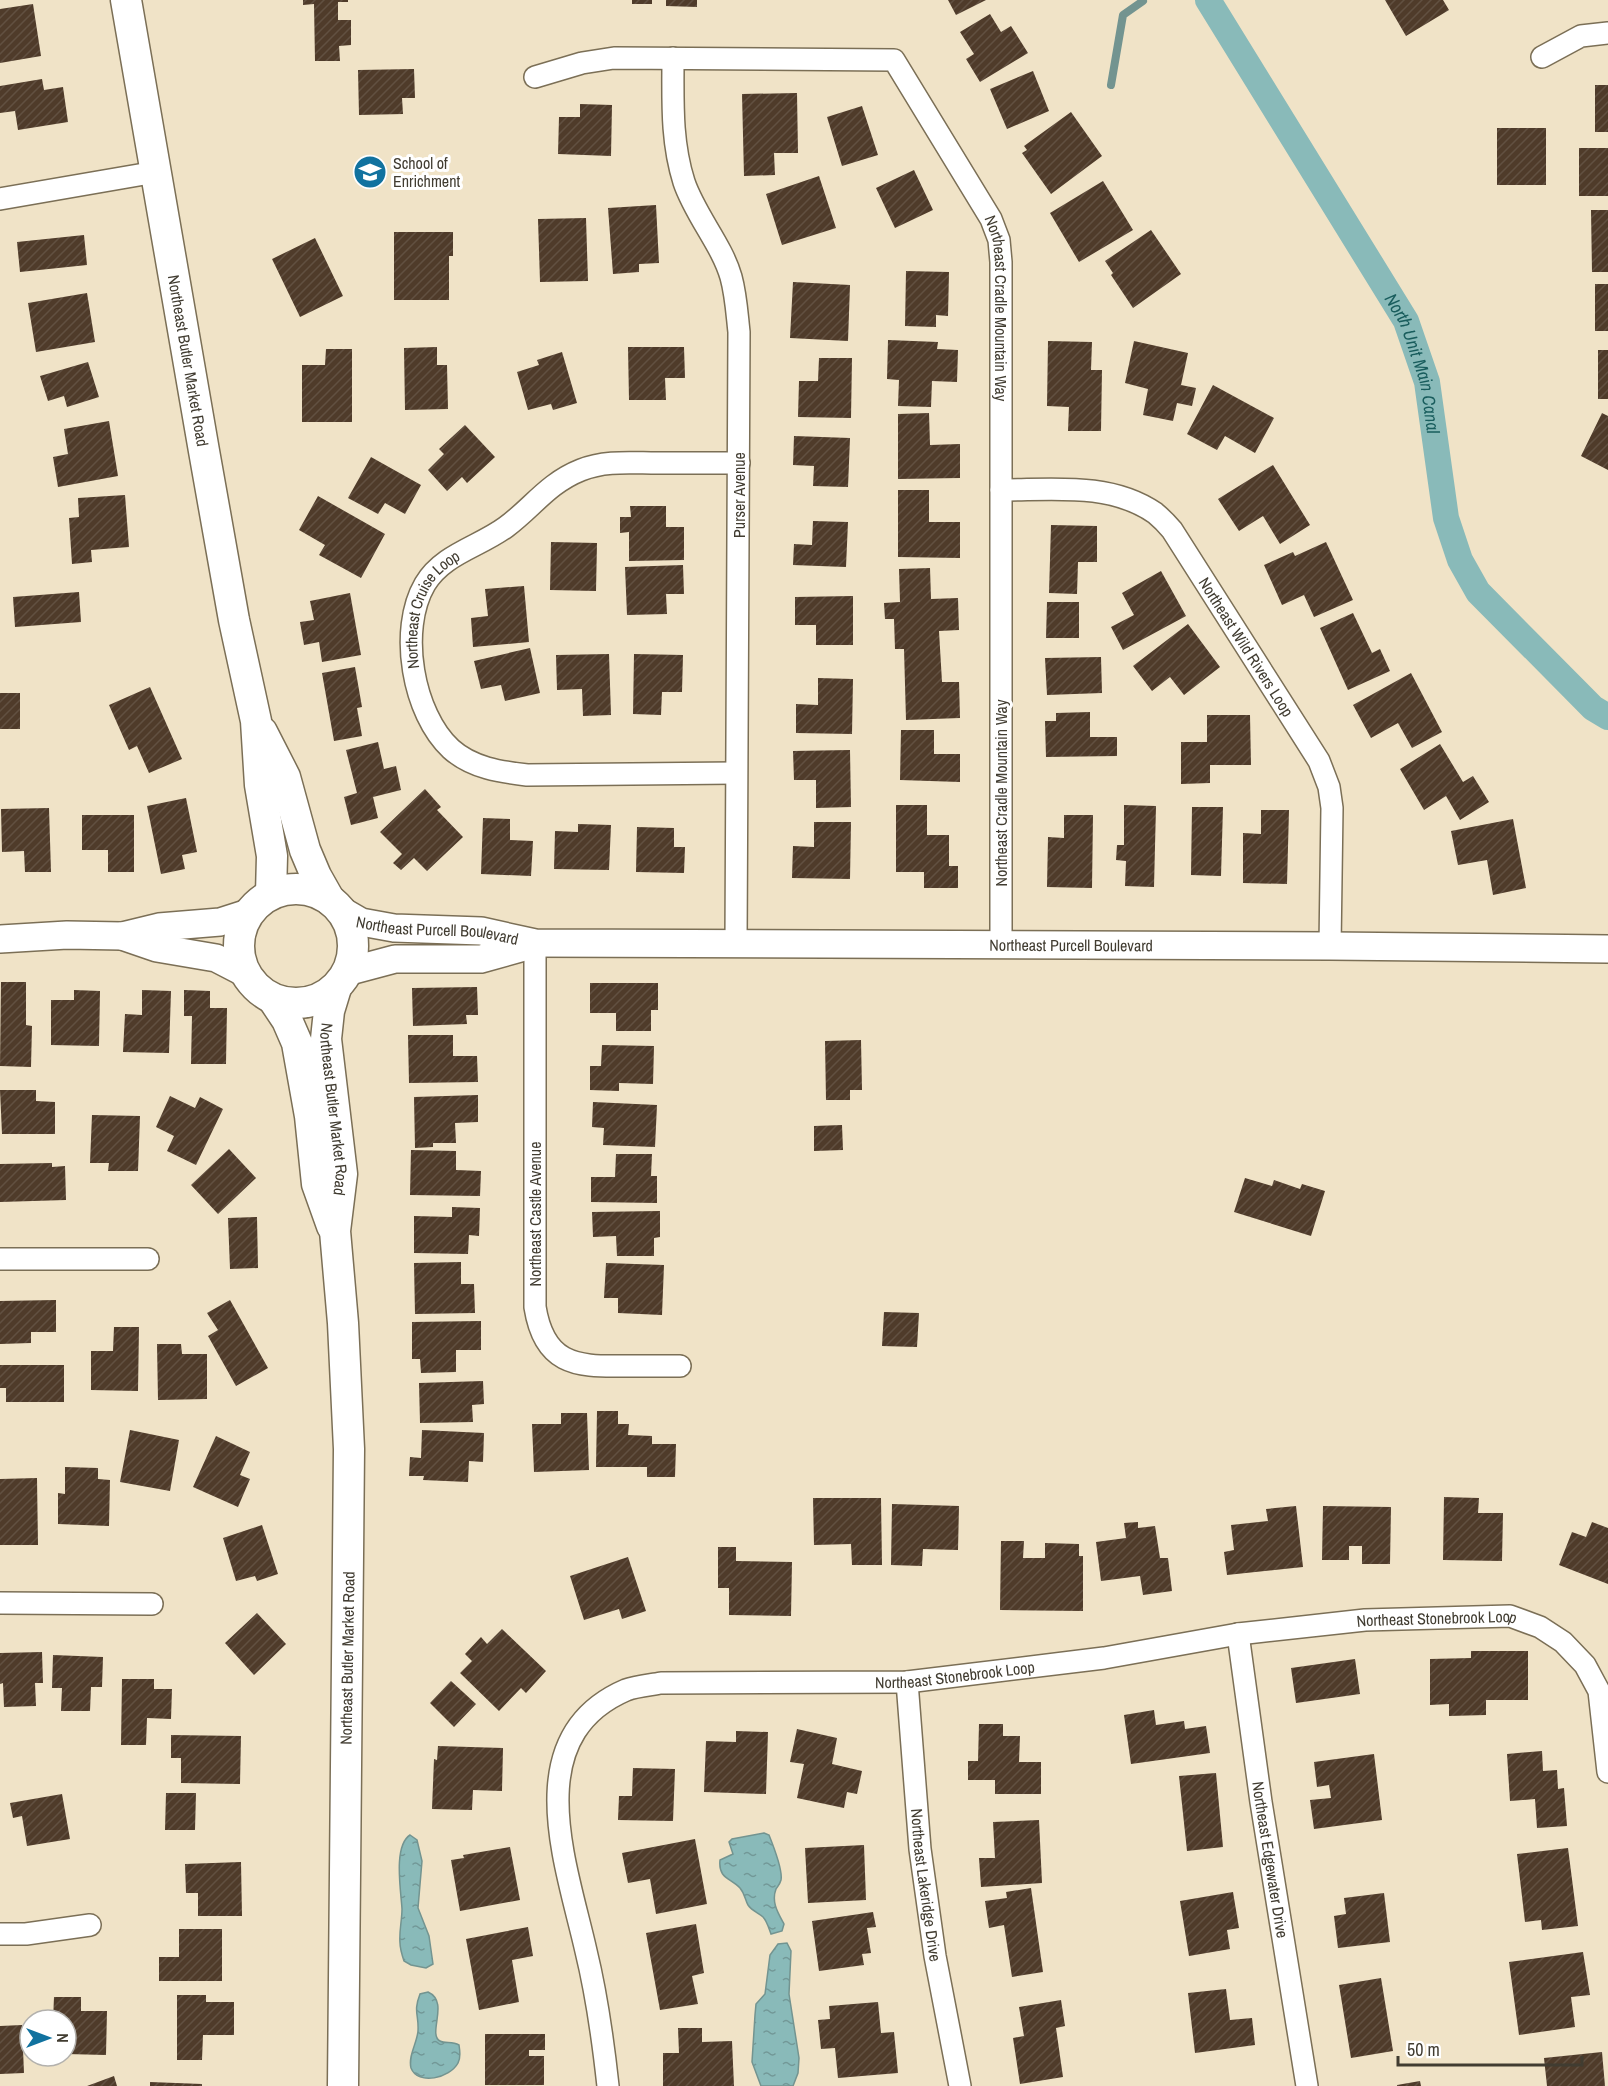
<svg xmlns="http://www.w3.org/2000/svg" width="1608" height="2086" font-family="'Archivo Narrow',sans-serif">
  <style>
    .water { fill: url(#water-ripples); stroke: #739490; stroke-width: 1.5 }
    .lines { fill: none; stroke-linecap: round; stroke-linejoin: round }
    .stream { stroke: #739490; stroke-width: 8 }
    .canal { stroke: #89bab9; stroke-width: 26 }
    .building { fill: url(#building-hatch) }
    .minor-casing { stroke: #7b6f56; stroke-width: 24 }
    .tertiary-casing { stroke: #7b6f56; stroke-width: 30 }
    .secondary-casing { stroke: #7b6f56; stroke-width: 33 }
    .minor { stroke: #fff; stroke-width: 21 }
    .tertiary { stroke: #fff; stroke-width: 27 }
    .secondary { stroke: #fff; stroke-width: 30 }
    .labels { text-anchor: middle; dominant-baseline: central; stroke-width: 6; stroke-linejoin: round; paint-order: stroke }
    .poi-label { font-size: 16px; fill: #413c31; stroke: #fff; text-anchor: start }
    .street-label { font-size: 16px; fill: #413c31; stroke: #fff }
    .water-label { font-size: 18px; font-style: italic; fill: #195d5d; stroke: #fff }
  </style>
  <defs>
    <pattern id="water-ripples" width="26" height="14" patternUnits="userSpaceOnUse" patternTransform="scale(1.5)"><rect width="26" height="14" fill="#89bab9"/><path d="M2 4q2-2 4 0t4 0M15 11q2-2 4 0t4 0" fill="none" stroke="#729897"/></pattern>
    <pattern id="building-hatch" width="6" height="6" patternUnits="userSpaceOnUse" patternTransform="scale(1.5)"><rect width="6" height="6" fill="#4f3b2a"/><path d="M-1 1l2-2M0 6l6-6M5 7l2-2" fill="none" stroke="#615041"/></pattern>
  </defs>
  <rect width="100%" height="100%" fill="#f0e3c7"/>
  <!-- water -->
  <path class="water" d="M764,1833L769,1835C773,1845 783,1870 781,1880C780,1884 778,1886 776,1889C771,1902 778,1913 784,1924L782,1931L771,1934C769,1929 767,1921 763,1917C759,1913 752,1911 748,1905C745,1900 745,1894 740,1888C731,1878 718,1879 720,1860L733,1854L729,1842L732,1839Z
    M410,1835L417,1840L422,1861L418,1908L429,1936L433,1964L426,1968L411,1965L404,1961C402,1955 400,1949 400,1943C399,1931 402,1920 402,1909C401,1891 393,1846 410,1835Z
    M787,1943L791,1951L789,1994L799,2058L798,2073L793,2086H761L752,2062L755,2015L756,2004L765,1994L770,1955L778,1944Z
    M428,1992C450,2002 427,2034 440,2041C445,2044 452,2041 459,2045C460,2051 461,2058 458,2063C450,2078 418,2086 411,2068C408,2056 417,2043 418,2031C419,2014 413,2012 420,1994Z"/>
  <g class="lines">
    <!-- stream -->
    <path class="stream" d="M1111,85L1123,15L1143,1"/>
    <!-- canal -->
    <path class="canal" id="s1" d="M1208,0L1406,321L1427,382L1446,518L1460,560L1478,592L1593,708L1608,717"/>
  </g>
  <!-- building -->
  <path class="building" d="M303,0H348V2H338V20H351V45L339,46L340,61H315L314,4L303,5Z
    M632,0H652V4H632Z
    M666,0H697V7L666,6Z
    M948,0H986L956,15Z
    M1385,0H1443L1449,10L1406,36Z
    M33,4L41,56L0,63V9Z
    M990,14L1001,32L1011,26L1028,53L980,82L966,59L974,54L960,32Z
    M414,69L415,98H402L403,114L359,115L358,70Z
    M1033,71L1049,111L1007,129L990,89Z
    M42,79L44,90L63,87L68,122L18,130L15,111L0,113V86Z
    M1595,85H1608V132H1595Z
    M797,93L798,153H774L775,175L744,176L742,94Z
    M580,104L612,105L611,156L558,154L559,117H580Z
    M862,106L878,155L842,166L827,117Z
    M1071,112L1102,156L1051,194L1022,153L1027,150L1024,146Z
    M1497,128H1546V185H1497Z
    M1579,148H1608V196H1579Z
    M914,170L933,210L895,228L876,188Z
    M819,176L836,228L782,245L766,194Z
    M1103,181L1133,230L1079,262L1050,213Z
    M656,205L659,263L639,264V272L613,274L608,208Z
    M1591,210H1608V272H1592Z
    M586,218L588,281L540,282L538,219Z
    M1151,230L1181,274L1133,308L1111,275L1113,273L1105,261Z
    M394,232H453V256H449V300H394Z
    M84,235L87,265L20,272L17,242Z
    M315,238L343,296L300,317L272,259Z
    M906,271L949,272L948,316L936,315V327L905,326Z
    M793,282L850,285L848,341L790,338Z
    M1595,284H1608V331H1595Z
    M87,293L95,342L36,352L28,303Z
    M888,340L938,342L937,349L958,350L957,382L932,381L931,407L898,406L899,380L887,379Z
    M1048,341L1092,342L1091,370H1102L1101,431H1068L1069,407L1047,406Z
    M1134,341L1188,353L1181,385L1196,388L1192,406L1177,403L1173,421L1143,415L1148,389L1125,383Z
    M437,347V365H447L448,409L405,410L404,348Z
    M628,347H684L685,378H665L666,400H629Z
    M326,349H352V422H302V365H325Z
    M1598,350H1608V399H1598Z
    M562,352L577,403L553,410L551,404L528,410L517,372L539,365L537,360Z
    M819,358H852L851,418L798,417L799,381H818Z
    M88,362L99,397L67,407L64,396L48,401L40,376Z
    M1213,385L1274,418L1255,453L1225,436L1217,450L1187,434Z
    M929,413L930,445L960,444V478L898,479V414Z
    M1602,413L1608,416V470L1581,456Z
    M109,421L118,476L58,487L53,457L68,454L64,429Z
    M465,425L495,457L467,483L462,477L447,491L428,470L444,454L439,449Z
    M794,436L850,438L848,487L813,486L814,466L793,465Z
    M371,457L421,485L405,514L385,503L378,514L348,498Z
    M1273,465L1310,525L1280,544L1263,516L1239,531L1218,499Z
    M898,490H929V522H960V558L898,557Z
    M125,495L129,547L91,550L92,562L72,564L69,518L79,517L78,498Z
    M318,496L385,534L361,578L319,555L325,545L299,530Z
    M630,506H666V527H684V560L629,561V532L620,533V517H631Z
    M813,521L848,522L846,567L793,565L794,544L812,545Z
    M1051,525L1097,526V562H1078L1077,594L1049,593Z
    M551,542L597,543L596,591L550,590Z
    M1326,542L1353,600L1314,617L1304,595L1282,605L1264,565L1293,552L1295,556Z
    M683,565L684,594H666L667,614L627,615L625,567Z
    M930,568L931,599L958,598L959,630L939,631L942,682H959L960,718L906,720L904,649H895L894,619H885L884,603L900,602L899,569Z
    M1161,571L1186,616L1123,650L1111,627L1134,615L1122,593Z
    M524,586L529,642L473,647L471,618L488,616L485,589Z
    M79,592L81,622L15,627L13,597Z
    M350,593L361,655L322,662L319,642L304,645L300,622L314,620L310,601Z
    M853,596V645H816V625H795V597Z
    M1047,602H1079V638H1046Z
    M1353,613L1372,653L1380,649L1390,671L1348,690L1320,628Z
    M1188,624L1220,667L1184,695L1170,677L1152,691L1133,666Z
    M530,648L540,693L505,701L501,685L481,689L474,661Z
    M609,654L611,715L583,716L582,689L557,690L556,655Z
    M634,654L683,655L682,692H662L661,715L633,714Z
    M1101,657L1102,693L1047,695L1045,658Z
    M355,667L362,707L357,708L362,736L334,741L322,673Z
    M1411,673L1442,732L1412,748L1398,723L1371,738L1353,705Z
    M818,678L853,679L852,734L796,733V704L818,705Z
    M150,687L182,759L149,773L137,746L129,750L109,705Z
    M0,693H20V729H0Z
    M1090,712V737H1117V756L1046,757L1045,721H1056V713Z
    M1207,715H1250L1251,765H1210V783L1181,784V742H1207Z
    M901,730H934V754H960V782L900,780Z
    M378,742L384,769L396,766L401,790L373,797L378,818L351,825L344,797L357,793L346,750Z
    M1440,744L1463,782L1473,776L1489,802L1460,820L1446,796L1424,810L1400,769Z
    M850,750L851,807L816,808V780H794L793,751Z
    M425,789L441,807L437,810L463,837L427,871L414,858L401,870L393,863L402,854L380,832Z
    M186,798L197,852L182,855L185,869L161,874L147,806Z
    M896,805H927V835H949V866H958V888H924V872H896Z
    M1124,805L1156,806L1154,887L1125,886L1126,861L1116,860L1117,845H1124Z
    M1192,807H1223L1221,876L1191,875Z
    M49,808L51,872H25L24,851L2,852L1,809Z
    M1261,810H1289L1287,884L1243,883V833L1261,834Z
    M82,815H134V872H108V850H82Z
    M1064,815H1093L1092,888L1047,887L1048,837L1064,838Z
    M483,818L510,819V840L533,841L531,876L481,874Z
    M1513,819L1526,888L1493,895L1487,860L1458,865L1451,831Z
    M814,822H851L850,879L792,878L793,846L814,847Z
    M578,824L611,825L609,870L554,869L555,831L578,832Z
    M637,827L674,828V847H685L684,873L636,872Z
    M1,982H26V1025L32,1026L31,1067L0,1066Z
    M590,983H658V1010H651V1031H616V1013H590Z
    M477,987L478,1015H466L467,1024L413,1026L412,988Z
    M74,990L100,991L99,1046L51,1045V1000H74Z
    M142,990L171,991L169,1053L123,1052L125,1014L142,1015Z
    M184,990L210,991V1008H227L226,1064H191L192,1016H184Z
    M408,1035H453V1056H477L478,1082L409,1083Z
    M861,1040L862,1090H850V1100H826L825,1041Z
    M602,1045L654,1046L653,1084L619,1083V1091L590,1090V1066H601Z
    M0,1090H36V1101L55,1102V1134H2Z
    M478,1095V1122L455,1123L456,1143H433V1147L415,1148L414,1097Z
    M170,1096L195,1108L200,1097L223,1109L196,1165L167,1151L174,1136L156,1127Z
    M593,1102L657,1105L655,1147L603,1145L604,1128L592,1127Z
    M92,1115L140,1116L138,1171H108L109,1163H90Z
    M842,1125L843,1150L814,1151V1126Z
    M229,1149L256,1178L218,1214L191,1185Z
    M411,1150L456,1151V1170L481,1171L480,1196L410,1195Z
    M616,1154H652L651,1176H657V1203L591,1202V1177H615Z
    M52,1163V1167L65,1166L66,1200L0,1202V1164Z
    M1245,1178L1272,1186L1274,1180L1300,1189L1302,1184L1325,1191L1311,1236L1234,1212Z
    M452,1207L480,1208L479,1236L469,1235L468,1254L414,1253V1216L452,1217Z
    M660,1211V1237L654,1238V1256H617L616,1236L593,1237L592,1212Z
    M257,1217L258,1268L230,1269L228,1218Z
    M461,1262V1284H474L475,1313L415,1314L414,1263Z
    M606,1263L664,1265L662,1315L618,1313V1298H604Z
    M56,1300V1332H31V1343L0,1344V1301Z
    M230,1300L268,1368L236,1386L208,1336L218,1330L207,1313Z
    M884,1312L919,1313L917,1347L882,1346Z
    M481,1321V1350H456V1372L421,1373L420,1359H412V1322Z
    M114,1327H139L138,1391L91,1390V1351H113Z
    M157,1344H181L182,1354H207V1399L158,1400Z
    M0,1365H64V1402H6V1388H0Z
    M483,1381L484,1404L472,1405L473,1422L420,1423L419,1383Z
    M597,1411H618V1424H629L628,1435L652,1436V1444H676L675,1477H647V1467H596Z
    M561,1413H587L589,1470L534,1472L532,1424H561Z
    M130,1430L179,1440L170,1491L120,1482Z
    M422,1430L484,1433L483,1462L469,1461L468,1482L423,1480L424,1476H409L410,1457L421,1458Z
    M216,1436L250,1452L240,1475L250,1479L238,1507L193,1487Z
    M65,1467L98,1468V1479L110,1480L109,1526L58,1524V1493L65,1494Z
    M37,1478L38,1545H0V1479Z
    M1444,1497L1479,1498L1478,1513H1503L1502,1561L1443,1560Z
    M813,1498H881L882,1565H852L851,1544L814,1545Z
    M892,1504L959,1506L958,1550L923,1549L922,1566L891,1565Z
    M1296,1506L1303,1567L1227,1575L1224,1552L1234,1550L1231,1525L1268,1521L1266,1509Z
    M1323,1506L1391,1507L1390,1564H1362V1546H1349V1560H1322Z
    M1138,1522V1528L1155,1526L1160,1558H1168L1172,1591L1143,1595L1140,1576L1101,1581L1096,1542L1126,1538L1124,1523Z
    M1592,1522L1608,1528V1584L1559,1565L1572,1532L1586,1537Z
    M262,1525L278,1574L257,1581L255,1576L236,1581L223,1538Z
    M1001,1541H1024L1023,1558H1045V1543L1079,1544V1556H1083V1611L1000,1610Z
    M718,1547H736V1561L792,1562L791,1616L729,1615V1588H718Z
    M628,1557L646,1611L622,1619L619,1609L584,1620L570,1576Z
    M257,1613L286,1644L254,1675L225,1643Z
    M502,1629L546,1671L526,1693L521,1688L499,1711L460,1673L472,1661L465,1654L481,1637L487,1644Z
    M1471,1651H1528V1700H1486V1715L1449,1716V1704L1430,1705V1659L1471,1658Z
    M42,1652L43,1683H35L36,1706L4,1707L3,1683L0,1684V1653Z
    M53,1655L103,1657L102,1687H91L90,1711H61L62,1688H52Z
    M1355,1659L1360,1694L1296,1703L1291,1668Z
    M122,1679H154V1689H172L171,1719L147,1718L146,1745H121Z
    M451,1681L476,1704L454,1727L430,1703Z
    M1154,1710L1156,1725L1184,1721L1185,1729L1206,1726L1210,1753L1131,1764L1124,1715Z
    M979,1724H1003V1736H1020L1019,1762H1041V1794H995V1780H968V1761H978Z
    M797,1729L837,1738L832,1764L862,1771L857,1794L847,1792L844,1808L797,1798L804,1764L790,1762Z
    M736,1731L768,1732L766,1794L704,1792L706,1741L736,1742Z
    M171,1735L241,1736L240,1784L181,1783V1758H171Z
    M438,1746L503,1748L502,1791L473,1790L472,1810L432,1809L434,1759L437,1760Z
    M1542,1751L1543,1771L1557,1770L1558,1789L1564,1788L1567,1826L1537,1828L1535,1799L1510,1801L1507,1754Z
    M1374,1754L1382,1820L1314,1829L1310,1800L1331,1798L1329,1785L1317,1787L1314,1762Z
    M633,1768L675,1769L673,1821L618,1820L619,1796H632Z
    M1216,1773L1223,1847L1187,1851L1179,1776Z
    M166,1793H196L195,1830H165Z
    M62,1794L70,1839L27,1846L22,1816L13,1818L10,1803Z
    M1039,1820L1042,1883L981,1887L979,1858H995L993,1822Z
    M695,1839L707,1904L656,1914L650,1879L628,1883L622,1853Z
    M864,1845L866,1900L808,1903L805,1848Z
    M510,1847L520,1900L460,1911L451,1860L464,1858L463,1855Z
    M1568,1848L1578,1926L1542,1930L1541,1920L1525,1922L1517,1854Z
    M241,1862L242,1916H198V1893H186L185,1864Z
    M1031,1888L1043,1972L1012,1977L1004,1925L989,1928L985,1901L1007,1898L1006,1892Z
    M1233,1892L1239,1928L1227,1930L1230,1949L1189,1956L1180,1901Z
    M1384,1893L1390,1942L1338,1948L1334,1916L1346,1914L1344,1898Z
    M873,1912L876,1927L867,1928L871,1953L862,1954L864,1965L819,1971L812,1921Z
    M696,1924L704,1973L692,1976L698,2004L660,2010L646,1933Z
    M528,1927L533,1956L512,1960L519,2002L479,2010L466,1939Z
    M179,1929H222V1981H159V1957H179Z
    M1583,1952L1590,1995L1571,1997L1575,2027L1519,2035L1509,1962Z
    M1381,1978L1393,2051L1351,2058L1339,1985Z
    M1226,1989L1230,2020L1252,2018L1255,2045L1195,2053L1188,1993Z
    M177,1995H206V2002H234V2035H203L202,2060H177Z
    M54,1997H81V2011H107L106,2055L66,2054V2020H53Z
    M1061,2000L1065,2026L1056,2028L1063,2077L1020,2084L1013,2038L1024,2036L1019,2007Z
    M878,2002L881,2033L894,2032L898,2073L838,2078L835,2048L821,2049L818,2020L830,2019L829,2006Z
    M22,2025L24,2073L0,2074V2026Z
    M678,2028H702V2042L732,2041L734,2086H663V2053H679Z
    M485,2034H545V2050H529V2056H544V2085H485Z
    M1602,2052L1605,2086H1547L1544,2058Z
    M114,2076L117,2086H87Z
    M1420,2081L1421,2086H1397V2085Z
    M150,2082L202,2084V2086H150Z"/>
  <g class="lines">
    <!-- minor casing -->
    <g class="minor-casing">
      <g id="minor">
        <path d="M1542,57L1581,36L1608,33"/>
        <path d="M673,58C673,101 671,141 684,182C695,215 722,245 731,277C736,295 737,314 739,332L736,944"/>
        <path id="s2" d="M535,77L582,63L614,58L894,60L991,219L999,240L1001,262V945"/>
        <path d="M0,199L156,172"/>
        <path id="s3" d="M1001,490C1052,490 1110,482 1155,513C1161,518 1167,524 1172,530L1319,761L1329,787L1332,808L1330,946"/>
        <path id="s4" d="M736,773L527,775C501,772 472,768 451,749C413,714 398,630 425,584C443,554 479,547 506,527C532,508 548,483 581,470C605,460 632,463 657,463C684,463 712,463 739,463"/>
        <path d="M535,943V1307C544,1363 574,1367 623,1366C642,1366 661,1366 680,1366"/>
        <path d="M0,1259H148"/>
        <path d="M0,1603L152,1604"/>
        <path id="s5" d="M1238,1634L1261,1802L1307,2086"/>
        <path id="s6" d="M907,1682L920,1849L935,1956L960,2086"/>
        <path d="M0,1934H26L90,1925"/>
        <path id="s7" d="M608,2086C603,2040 597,1996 586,1951C567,1866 517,1737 626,1690C636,1686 650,1685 661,1683L907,1682L1104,1658L1238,1634L1365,1620L1510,1616L1540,1627L1563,1642L1585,1665L1599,1691L1608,1772"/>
      </g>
    </g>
    <!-- tertiary casing -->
    <g class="tertiary-casing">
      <g id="tertiary">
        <path id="s8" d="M342,911L361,922L394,928L481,931L535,943L1330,946L1608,949"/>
        <path d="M122,936L157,948L216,958L245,973"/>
        <path d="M0,939L67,935L122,936L159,927L220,922L248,913"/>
        <path d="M350,971L395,959H481L531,945"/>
      </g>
    </g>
    <!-- secondary casing -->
    <g class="secondary-casing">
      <g id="secondary">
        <path id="s9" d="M126,0L204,451L234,620L256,721L260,785L272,856L271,894"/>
        <path d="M262,732L285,777L305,850L316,876L329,899"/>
        <circle cx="296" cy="946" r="57"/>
        <path id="s10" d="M336,988L329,1011L326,1039L342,1174L335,1231L343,1323L349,1449L343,2086"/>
        <path d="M273,999L287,1020L297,1043L310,1116L317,1184L332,1226"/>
      </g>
    </g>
    <!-- minor -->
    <use href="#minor" class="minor"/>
    <!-- tertiary -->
    <use href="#tertiary" class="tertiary"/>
    <!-- secondary -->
    <use href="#secondary" class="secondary"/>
  </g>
  <!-- icons -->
  <defs>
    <g id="school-disc" transform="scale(1.725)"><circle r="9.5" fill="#11729f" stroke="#fff"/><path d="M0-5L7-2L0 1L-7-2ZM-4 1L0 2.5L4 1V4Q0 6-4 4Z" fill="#fff"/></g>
  </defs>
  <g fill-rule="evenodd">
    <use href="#school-disc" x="370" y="172"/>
  </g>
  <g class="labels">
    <!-- poi labels -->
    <g class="poi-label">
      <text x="393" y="163">School of<tspan x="393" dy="18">Enrichment</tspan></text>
    </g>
    <!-- street labels -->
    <g class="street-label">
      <text stroke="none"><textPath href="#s2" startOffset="638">Northeast Cradle Mountain Way</textPath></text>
      <text stroke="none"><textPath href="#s9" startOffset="366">Northeast Butler Market Road</textPath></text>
      <text transform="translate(739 495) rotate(-90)">Purser Avenue</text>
      <text stroke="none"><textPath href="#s4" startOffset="447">Northeast Cruise Loop</textPath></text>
      <text stroke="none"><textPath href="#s3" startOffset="321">Northeast Wild Rivers Loop</textPath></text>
      <text transform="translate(1001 793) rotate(-90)">Northeast Cradle Mountain Way</text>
      <text stroke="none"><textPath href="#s8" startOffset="99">Northeast Purcell Boulevard</textPath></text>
      <text stroke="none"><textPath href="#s8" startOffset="734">Northeast Purcell Boulevard</textPath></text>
      <text stroke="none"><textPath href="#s10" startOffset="123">Northeast Butler Market Road</textPath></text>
      <text transform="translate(535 1214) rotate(-90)">Northeast Castle Avenue</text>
      <text stroke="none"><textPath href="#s7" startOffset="1245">Northeast Stonebrook Loop</textPath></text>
      <text transform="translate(347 1658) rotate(-89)">Northeast Butler Market Road</text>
      <text stroke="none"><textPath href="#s7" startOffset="759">Northeast Stonebrook Loop</textPath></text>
      <text stroke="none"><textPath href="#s5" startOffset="228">Northeast Edgewater Drive</textPath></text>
      <text stroke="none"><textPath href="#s6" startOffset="204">Northeast Lakeridge Drive</textPath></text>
    </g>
    <!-- water labels -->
    <g class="water-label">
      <text stroke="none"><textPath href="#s1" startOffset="420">North Unit Main Canal</textPath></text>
    </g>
  </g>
  <!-- north arrow -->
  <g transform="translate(48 2038) rotate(90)"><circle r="28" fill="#ffffff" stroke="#b3b1ad" stroke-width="1.5"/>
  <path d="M0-4.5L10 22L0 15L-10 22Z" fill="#11729f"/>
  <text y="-9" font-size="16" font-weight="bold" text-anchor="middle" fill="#413c31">N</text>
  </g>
  <!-- scale -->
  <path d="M1398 2056v9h184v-9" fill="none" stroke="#413c31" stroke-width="3"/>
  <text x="1407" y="2056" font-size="18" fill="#413c31" stroke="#ffffff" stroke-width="4.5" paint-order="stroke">50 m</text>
</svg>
